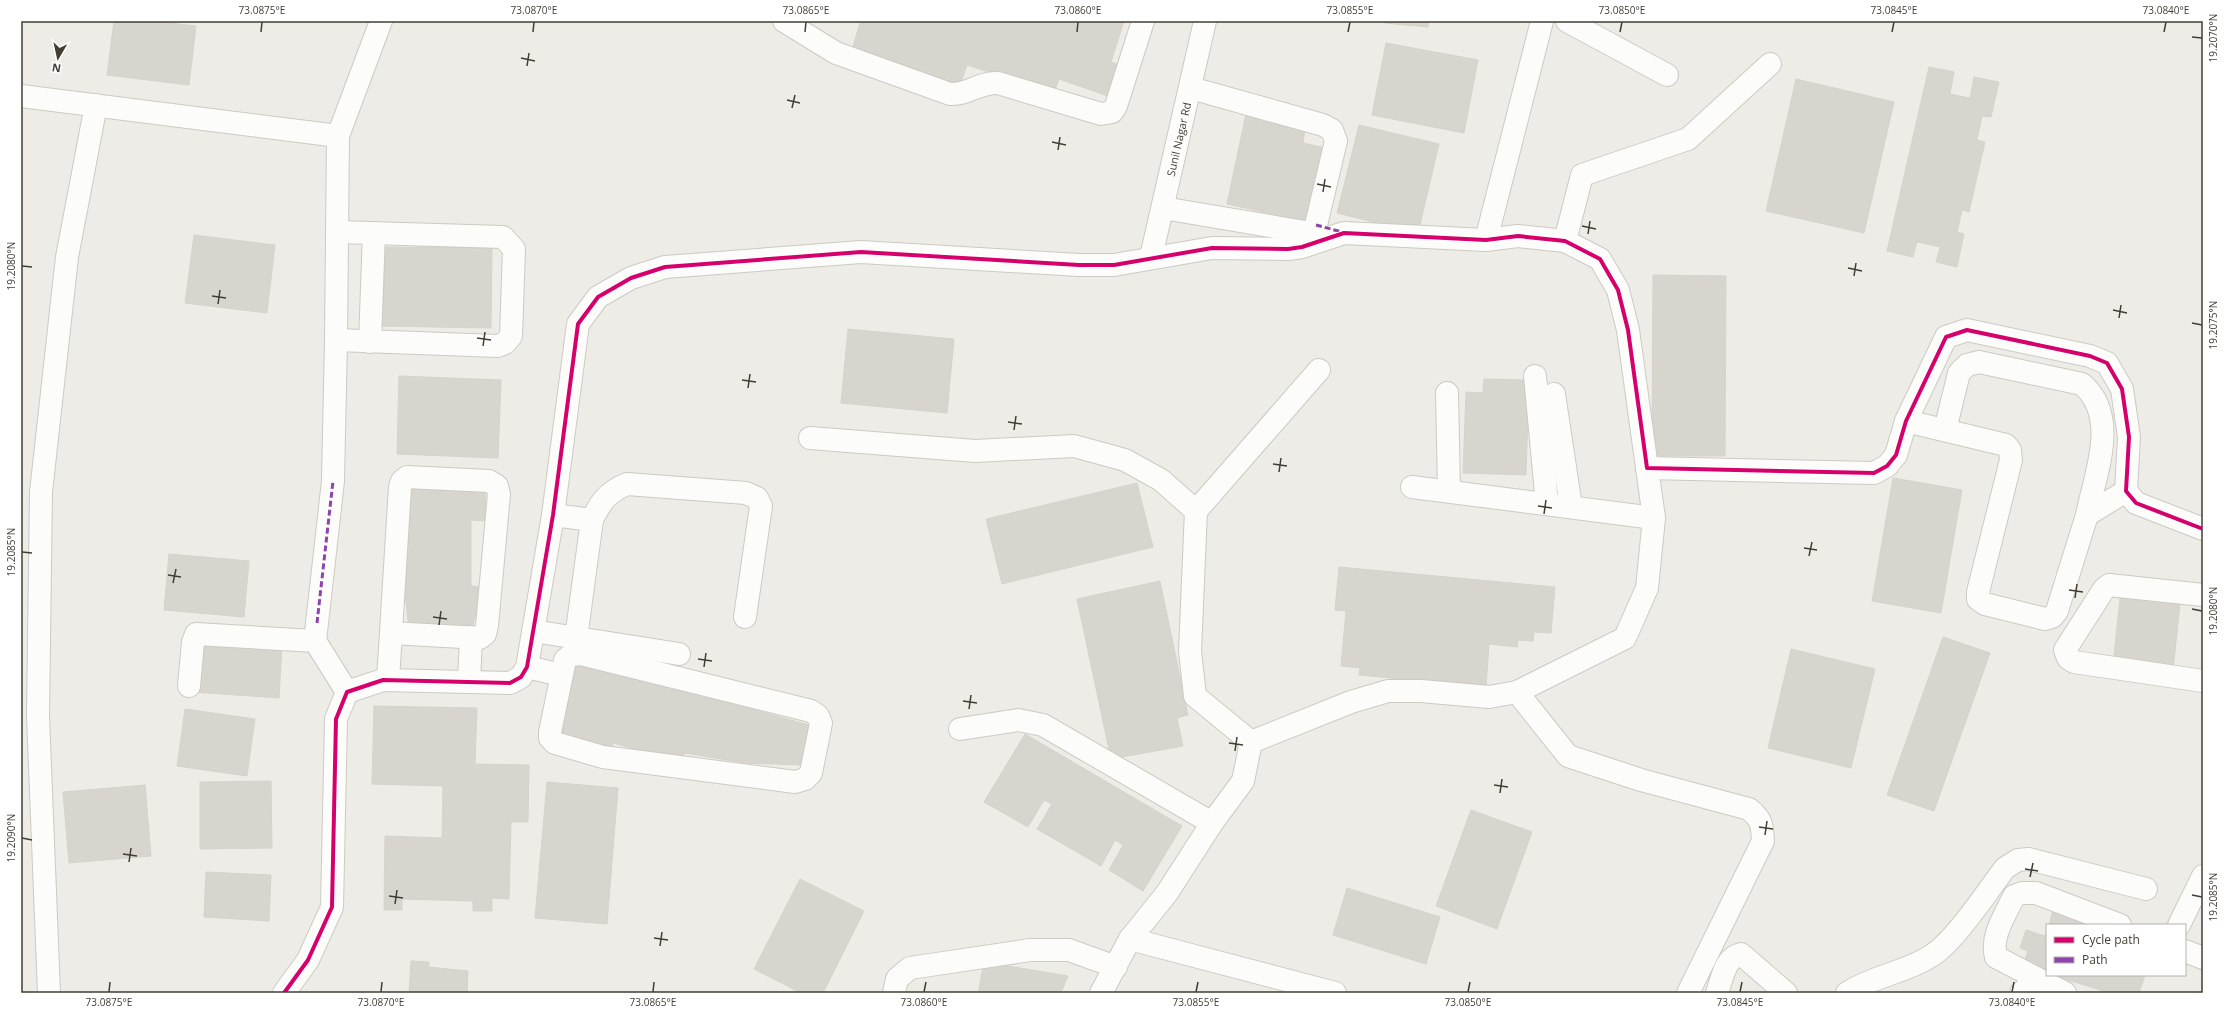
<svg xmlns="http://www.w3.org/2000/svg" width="2224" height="1014" font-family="'Open Sans',sans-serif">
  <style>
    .building { fill: #d7d5ce; stroke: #d6d3cc }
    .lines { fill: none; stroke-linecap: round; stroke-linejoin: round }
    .minor-casing { stroke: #cccac3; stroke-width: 24 }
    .minor { stroke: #fcfcfb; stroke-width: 22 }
    .quiet { stroke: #8e44ad; stroke-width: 3; stroke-dasharray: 6 3; stroke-linecap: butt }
    .cycleway-casing { stroke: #fff; stroke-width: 6 }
    .cycleway { stroke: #d6006c; stroke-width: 4 }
    .ticks { fill: none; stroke: #423e33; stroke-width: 1.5 }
    .labels { text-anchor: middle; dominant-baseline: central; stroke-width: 3; stroke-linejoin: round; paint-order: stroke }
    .street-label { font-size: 11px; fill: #423e33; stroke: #fff }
    .neatline { fill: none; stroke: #423e33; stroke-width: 1.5 }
    .ticks-label { font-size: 10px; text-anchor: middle; fill: #423e33 }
  </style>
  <rect width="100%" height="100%" fill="#eeece6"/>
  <!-- building -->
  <path class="building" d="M114,21H153L196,26L189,85L107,75Z
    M853,21H1124L1111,62L1119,65L1108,96L1059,79L1054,93L967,65L959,88L851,53L860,23Z
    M1385,21H1429L1428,27L1385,23Z
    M1386,43L1478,60L1464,133L1372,115Z
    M1929,67L1954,72L1950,94L1970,98L1974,77L1999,82L1991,117L1982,116L1977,140L1985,142L1969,212L1962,210L1957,232L1964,234L1957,267L1936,262L1940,247L1917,242L1913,257L1887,251Z
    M1796,79L1894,102L1864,233L1766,211Z
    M1246,114L1305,129L1303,143L1325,148L1308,222L1227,204Z
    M1359,125L1439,144L1418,233L1337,213Z
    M194,235L275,245L267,313L185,303Z
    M380,247L492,248L491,328L379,326Z
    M1653,275L1726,276L1725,456H1652Z
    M848,329L954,339L947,413L841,403Z
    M399,376L501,380L498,458L397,454Z
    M1484,379L1529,380L1526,475L1463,473L1466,392L1483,393Z
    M1893,478L1962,490L1941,613L1872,601Z
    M1137,483L1153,547L1002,584L986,519Z
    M407,486L485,489L486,521L471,520V586L484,587L471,631L409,630L406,601L398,602Z
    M169,554L249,561L244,617L164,610Z
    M1339,567L1555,587L1551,633L1534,632L1533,641L1518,640L1517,647L1489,644L1486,687L1359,675L1360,668L1341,666L1346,611L1335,610Z
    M1160,581L1188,715L1177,718L1183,746L1111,759L1077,599Z
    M2121,589L2181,595L2173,670L2113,665Z
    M1943,637L1990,653L1934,811L1887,795Z
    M197,639L282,645L279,698L193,692Z
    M1791,649L1875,669L1851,768L1768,748Z
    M574,660L809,725L800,765L746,763L684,753L682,762L613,743L611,752L556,738Z
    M374,706L477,708L475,764L529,765L528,822H511L509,899L492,898V911H473V901L402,899V910H384L385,836L442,838L443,786L372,784Z
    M185,709L255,719L247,776L177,766Z
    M1025,734L1182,826L1143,891L1109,870L1123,845L1115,840L1101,866L1037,829L1052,804L1044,800L1028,827L984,802Z
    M271,781L272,848L200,849V782Z
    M547,782L618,788L607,924L535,918Z
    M145,785L151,856L69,863L63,792Z
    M1471,810L1532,832L1497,929L1436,906Z
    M206,872L271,875L269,921L204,917Z
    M800,879L864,911L823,993H801L754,969Z
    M1347,888L1440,917L1426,964L1333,935Z
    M2053,910L2102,925H2049Z
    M2026,930L2045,936L2047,930V973L2023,966L2028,951L2020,948Z
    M411,961L429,962V967L468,971L467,993H409Z
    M984,962L1068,976L1061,993H978Z
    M2052,975H2145L2139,993H2110Z"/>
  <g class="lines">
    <!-- minor casing -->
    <g class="minor-casing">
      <g id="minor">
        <path d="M784,21L836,53L950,94C967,95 980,82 998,83L1101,114L1112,112L1116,106L1143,21"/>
        <path d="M1567,21L1667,75"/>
        <path d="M21,96L338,136"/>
        <path d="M1163,208L1305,232L1313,231L1316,225L1336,141L1332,130L1323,125L1191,88"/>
        <path d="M1486,240L1542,21"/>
        <path d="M1565,241L1582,175L1688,139L1770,64"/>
        <path id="s1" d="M1151,257L1205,21"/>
        <path d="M336,340L498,346L505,343L511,336L514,249L503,237L337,232"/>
        <path d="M370,342L374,233"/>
        <path d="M1535,376L1547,504"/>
        <path d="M1447,393L1449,491"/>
        <path d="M1554,394L1571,507"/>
        <path d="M1906,421L2006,445L2010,450L2011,460L1978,592V599L1985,604L2045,619L2052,617L2057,611L2087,515L2126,491"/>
        <path d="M1945,430L1959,373L1967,365L1979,362L2082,384C2120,417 2095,474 2087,515"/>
        <path d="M810,438L975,451L1074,446L1125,460L1161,480L1196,511L1190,651L1195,696L1251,742"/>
        <path d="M1412,487L1654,518"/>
        <path d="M1196,511L1319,370"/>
        <path d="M553,515L592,520"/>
        <path d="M2203,595L2109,585L2104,589L2065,650L2068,658L2074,662L2203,681"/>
        <path d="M533,631L679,654"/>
        <path d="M576,638L592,520C601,501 608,492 627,484L746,493L757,498L761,506L745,617"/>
        <path d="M581,654L811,711L818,716L821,723L811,773L805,779L795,782L603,757L555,743L550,738V732L565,660L571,655Z"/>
        <path d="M527,667L561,675"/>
        <path d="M388,680L400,487L402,481L407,477L489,481L497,486L499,494L487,626L485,634L480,638L391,633"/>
        <path d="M469,682L471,637"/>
        <path d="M189,686L193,642L196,634L315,641"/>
        <path d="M347,692L315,641L333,481L336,340L338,136L381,21"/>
        <path d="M1517,692L1568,756L1641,780L1749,809C1762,820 1762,824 1763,841L1688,993"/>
        <path d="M960,729L1018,720L1043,725L1212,823"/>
        <path d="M1251,742L1351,702L1388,691H1421L1489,697L1517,692L1625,638L1647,588L1654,518L1647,468"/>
        <path d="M2179,925L2203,876"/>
        <path d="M1130,939L1335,993"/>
        <path d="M2185,951L2203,958"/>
        <path d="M49,993L38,716L41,492L67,257L96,105"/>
        <path d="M284,993L308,960L332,907L336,719L347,692L383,680L510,683L521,677L527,667L553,515L578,324L598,297L631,278L665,267L861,252L1079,265H1114L1212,248L1288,249L1302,247L1344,233L1486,240L1518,236L1565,241L1600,259L1618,290L1628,330L1647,468L1874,473L1887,466L1896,455L1906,421L1946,337L1967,330L2090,356L2107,363L2122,389L2129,437L2126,491L2136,503L2203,529"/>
        <path d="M894,993L897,979L910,968L1030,950H1069L1116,967"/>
        <path d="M1101,993L1130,939L1167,893L1212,823L1243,781L1251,742"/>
        <path d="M1717,993C1722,979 1725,957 1741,954L1786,993"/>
        <path d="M1847,993C1875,975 1905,973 1931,956C1955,941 1987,892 2005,868L2018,860L2029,859L2146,889"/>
        <path d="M2021,993L2037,979"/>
        <path d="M2065,993L1996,957C1990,936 2006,914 2014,896L2022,893H2036L2120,925"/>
      </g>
    </g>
    <!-- minor -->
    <use href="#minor" class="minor"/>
    <!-- quiet -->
    <path class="quiet" d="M1316,225L1342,232
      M317,623L333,481"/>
    <!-- cycleway casing -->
    <g class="cycleway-casing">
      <path id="cycleway" d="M284,993L308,960L332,907L336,719L347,692L383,680L510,683L521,677L527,667L553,515L578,324L598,297L631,278L665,267L861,252L1079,265H1114L1212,248L1288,249L1302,247L1344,233L1486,240L1518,236L1565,241L1600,259L1618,290L1628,330L1647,468L1874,473L1887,466L1896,455L1906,421L1946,337L1967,330L2090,356L2107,363L2122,389L2129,437L2126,491L2136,503L2203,529"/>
    </g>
    <!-- cycleway -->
    <use href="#cycleway" class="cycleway"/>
  </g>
  <!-- ticks -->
  <path class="ticks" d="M261,32L262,22M533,32L534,22M805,32L806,22M1077,32L1078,22M1348,32L1350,22M1620,32L1622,22M1892,32L1894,22M2164,32L2166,22M2192,37L2202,38M521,58L535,61M527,66L529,53M787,100L800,103M792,108L795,95M1052,142L1066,145M1058,150L1060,137M1317,184L1331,187M1323,192L1325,179M1582,226L1596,229M1588,234L1590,221M22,266L32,267M1848,268L1862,271M1854,276L1856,263M212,296L226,298M218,304L220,290M2113,310L2127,313M2119,318L2121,305M2192,323L2202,325M477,338L491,340M483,346L485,332M742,380L756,382M748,388L750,374M1008,422L1022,424M1014,430L1016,416M1273,464L1287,466M1279,472L1281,458M1538,506L1552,508M1544,514L1546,500M1804,548L1817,550M22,552L32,553M1809,556L1812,542M168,575L181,577M173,583L176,569M2069,590L2083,592M2075,598L2077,584M2192,609L2202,611M433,617L447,619M439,625L441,611M698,659L712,661M704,667L706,653M963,701L977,703M969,709L971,695M1229,743L1243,745M1235,751L1237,737M1494,785L1508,787M1500,793L1502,779M1759,827L1773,829M1765,835L1767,821M22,838L32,840M123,854L137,856M129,862L131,848M2025,869L2038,871M2030,877L2033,863M2192,895L2202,897M389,896L403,898M395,904L397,890M654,938L668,940M660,946L662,932M109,992L110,982M381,992L382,982M653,992L654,982M924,992L926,982M1196,992L1198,982M1468,992L1470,982M1740,992L1742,982M2012,992L2014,982"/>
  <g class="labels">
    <!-- street labels -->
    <g class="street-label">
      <text stroke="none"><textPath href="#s1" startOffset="121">Sunil Nagar Rd</textPath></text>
    </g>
  </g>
  <!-- border -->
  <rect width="2224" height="1014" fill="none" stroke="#ffffff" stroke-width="44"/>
  <!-- legend -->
  <rect x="2046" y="924" width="140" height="52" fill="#ffffff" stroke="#b3b2ad"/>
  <rect x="2054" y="937" width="20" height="6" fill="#d6006c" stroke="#b3b2ad"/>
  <text x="2082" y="944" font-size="12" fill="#423e33">Cycle path</text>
  <rect x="2054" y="957" width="20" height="6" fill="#8e44ad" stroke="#b3b2ad"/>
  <text x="2082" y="964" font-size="12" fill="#423e33">Path</text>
  <!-- north arrow -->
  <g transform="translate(58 58) rotate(189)" stroke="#ffffff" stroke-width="3" paint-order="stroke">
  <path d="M0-3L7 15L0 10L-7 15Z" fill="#423e33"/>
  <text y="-6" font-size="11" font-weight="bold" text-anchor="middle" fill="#423e33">N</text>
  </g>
  <rect x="22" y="22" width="2180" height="970" class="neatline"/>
  <g class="ticks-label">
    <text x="262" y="14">73.0875°E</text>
    <text x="534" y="14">73.0870°E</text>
    <text x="806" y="14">73.0865°E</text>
    <text x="1078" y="14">73.0860°E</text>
    <text x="1350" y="14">73.0855°E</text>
    <text x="1622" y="14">73.0850°E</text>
    <text x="1894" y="14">73.0845°E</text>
    <text x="2166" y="14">73.0840°E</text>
    <text transform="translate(2213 38) rotate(-90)" y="4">19.2070°N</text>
    <text transform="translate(11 266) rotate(-90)" y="4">19.2080°N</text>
    <text transform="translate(2213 325) rotate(-90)" y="4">19.2075°N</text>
    <text transform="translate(11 552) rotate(-90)" y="4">19.2085°N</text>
    <text transform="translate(2213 611) rotate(-90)" y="4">19.2080°N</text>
    <text transform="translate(11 838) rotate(-90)" y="4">19.2090°N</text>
    <text transform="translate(2213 897) rotate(-90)" y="4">19.2085°N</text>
    <text x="109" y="1006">73.0875°E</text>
    <text x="381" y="1006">73.0870°E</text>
    <text x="653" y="1006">73.0865°E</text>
    <text x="924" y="1006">73.0860°E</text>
    <text x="1196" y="1006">73.0855°E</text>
    <text x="1468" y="1006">73.0850°E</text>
    <text x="1740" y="1006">73.0845°E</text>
    <text x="2012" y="1006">73.0840°E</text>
  </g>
</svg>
